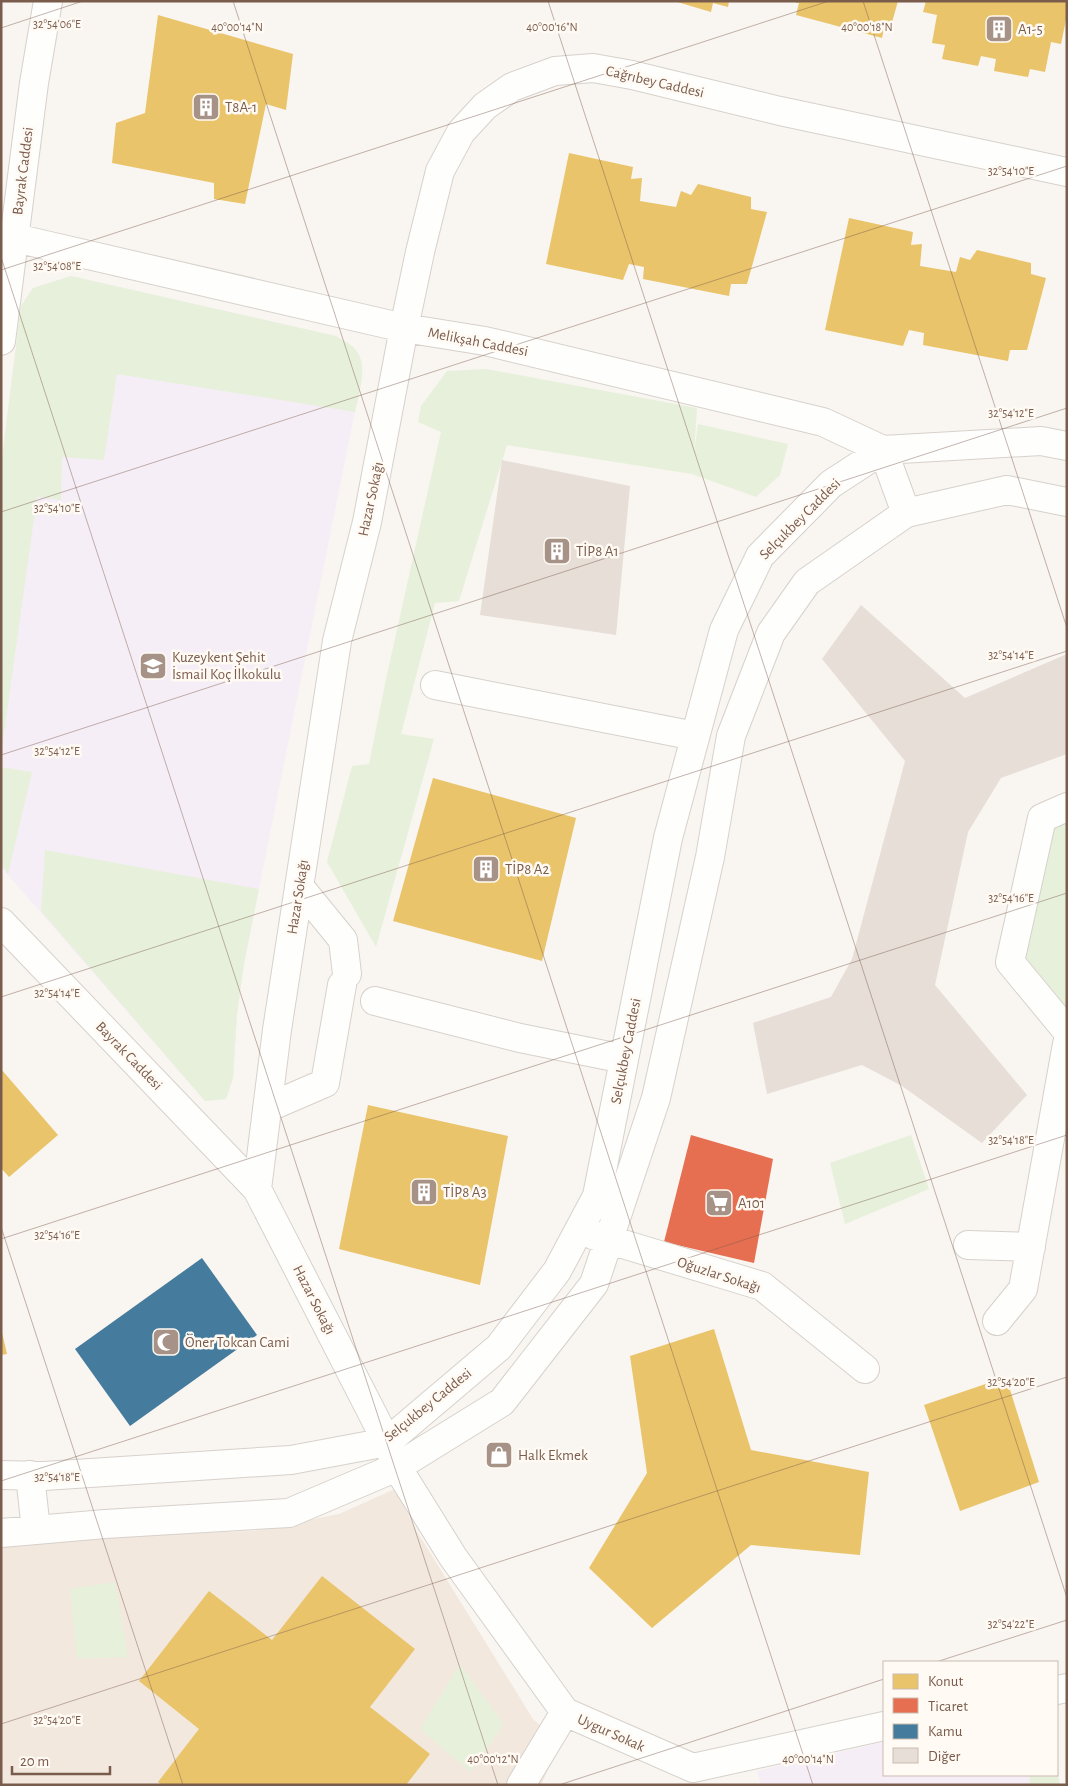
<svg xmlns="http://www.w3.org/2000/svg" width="1068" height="1786" font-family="'Alegreya Sans',sans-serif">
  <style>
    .residential { fill: #f2e8de }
    .education { fill: #f6eef6 }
    .green { fill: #e7f0db }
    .homes { fill: #e9c46a }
    .shops { fill: #e76f51 }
    .public { fill: #457b9d }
    .building { fill: #e6ded7 }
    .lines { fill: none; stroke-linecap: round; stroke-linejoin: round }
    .minor-casing { stroke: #d7d1cb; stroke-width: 30 }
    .minor { stroke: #fefefd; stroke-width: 28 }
    .ticks { fill: none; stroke: #7a5c4d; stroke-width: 1; stroke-opacity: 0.45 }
    .labels { text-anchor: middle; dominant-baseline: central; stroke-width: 5; stroke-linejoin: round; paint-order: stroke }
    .poi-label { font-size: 15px; fill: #7a5c4d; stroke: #fffaf3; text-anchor: start }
    .street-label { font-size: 15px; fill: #7a5c4d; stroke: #fffaf3 }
    .ticks-label { font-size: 12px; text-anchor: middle; fill: #7a5c4d; stroke: #fffaf3; stroke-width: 5; stroke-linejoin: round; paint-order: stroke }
  </style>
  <rect width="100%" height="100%" fill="#f9f5f0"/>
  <!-- residential -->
  <path class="residential" d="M395,1489L416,1530L533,1719L561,1743L541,1785H1V1544L62,1537L254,1531L339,1514Z"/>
  <!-- education -->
  <path class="education" d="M71,276L336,336L354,348L362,362L361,381L244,963L237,1014L233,1078L226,1099L205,1101L1,867V466L21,306L33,288Z
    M884,1742V1775H1029L1030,1785H761L757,1771Z"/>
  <!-- green -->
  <path class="green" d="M71,276L336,336C342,340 349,343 353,347C370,363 359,393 355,412L117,374L104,460L62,457L61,500L37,497L1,755V466L21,306L33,288Z
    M486,369L697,408L694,453L698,424L788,444L780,475L756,497L692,474L507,445L459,601L435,603L401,734L434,739L376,947L327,862L352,766L369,764L386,679L441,432L418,422L421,406L447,371Z
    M1,767L32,772L8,874L1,864Z
    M1067,807V1031L1010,962L1042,818Z
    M45,850L259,889L244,964L237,1014L233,1078L226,1099L205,1101L41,911Z
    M911,1135L929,1189L845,1224L830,1163Z
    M115,1582L128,1657L77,1659L70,1589Z
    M460,1664L504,1724L470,1772L420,1729Z
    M1057,1770L1060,1785H1030L1029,1775H1057Z"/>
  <!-- homes -->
  <path class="homes" d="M674,1H729L728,7L713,3L711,12Z
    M796,1H898L891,26L885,24L882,38L796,15L799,3H796Z
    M926,1H1067V15L1061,44L1051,42L1045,72L1030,69L1028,77L994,71L996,59L981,56L978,66L942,59L945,45L932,43L937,15L923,12Z
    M158,15L293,54L286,110L266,104L245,204L214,199V183L112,163L116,123L145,113Z
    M569,153L633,167L631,179L642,178L640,201L676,207L681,191L691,195L698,184L751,197V209L767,212L747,284H731L729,296L643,279L644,267L629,264L623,280L546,264Z
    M849,218L913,232L911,245L922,244L920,266L956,272L960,257L970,260L977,250L1031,263V274L1046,278L1027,350H1010L1008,361L923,345L924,333L909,330L903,346L825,330Z
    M433,778L576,818L542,961L393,921Z
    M1,1069L58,1135L9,1177L1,1168Z
    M368,1105L508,1136L480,1285L339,1249Z
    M1,1328L7,1354L1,1355Z
    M714,1329L751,1450L869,1472L860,1555L751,1545L652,1628L589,1568L647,1473L630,1356Z
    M1006,1377L1039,1482L960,1511L924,1405Z
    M322,1576L415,1649L370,1707L430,1754L406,1785H162L158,1782L199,1729L139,1681L209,1591L272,1640Z"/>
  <!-- shops -->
  <path class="shops" d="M691,1135L773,1159L754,1263L664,1242Z"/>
  <!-- public -->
  <path class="public" d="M202,1258L257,1335L130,1426L75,1349Z"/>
  <!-- building -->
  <path class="building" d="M502,460L630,486L616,635L480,615Z
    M861,605L965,698L1067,654V754L1001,778L968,832L935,985L1027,1095L982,1143L902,1086L862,1065L767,1094L753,1023L831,997L852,959L905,761L822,659Z"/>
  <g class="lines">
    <!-- minor casing -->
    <g class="minor-casing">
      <path id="minor" d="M1,240L15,238L404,328L485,341L823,422L883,450L906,513
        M1,341L34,83L48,1
        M435,685L695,736
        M1067,807L1042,818L1010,962L1067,1031
        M299,886L343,940L347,974
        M1,922L257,1189
        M375,1001L520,1038L624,1059
        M267,1108L325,1083L342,985
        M593,1235L762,1286L865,1369
        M968,1245L1031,1247
        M997,1321L1023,1289L1067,1044
        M1,1475L44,1476L291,1460L387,1442L499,1347L557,1271L597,1196L668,838L724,630L760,556L831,484L883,450L1041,441L1067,446
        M30,1475L36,1530
        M1,1533L105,1524L289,1513L397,1467L502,1402L594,1284L656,1098L710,857L731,736L771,633L807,582L906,513L1007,490L1067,502
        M1057,1690L1067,1688
        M884,1726L693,1768L565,1712L453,1557L397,1467L387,1442L257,1189L277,1030L337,641L367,522L404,328L420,252L440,171L461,132L485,106L512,87L555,71L593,68L632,75L780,111L1067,172
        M521,1785L565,1712"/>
    </g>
    <!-- minor -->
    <use href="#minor" class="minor"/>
  </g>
  <!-- ticks -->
  <path class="ticks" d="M233,1L813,1785M548,1L1067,1598M863,1L1067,628M1,28L83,1M1,257L498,1785M1,270L829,1M1,512L1067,166M1,755L1067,408M1,997L1067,651M1,1227L183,1785M1,1239L1067,893M1,1481L1067,1135M936,1662L1067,1620M1,1724L1067,1377M559,1785L884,1679"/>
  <!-- icons -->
  <defs>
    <g id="building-square" transform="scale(1.4375)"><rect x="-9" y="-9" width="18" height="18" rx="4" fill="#a69286" stroke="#fffaf3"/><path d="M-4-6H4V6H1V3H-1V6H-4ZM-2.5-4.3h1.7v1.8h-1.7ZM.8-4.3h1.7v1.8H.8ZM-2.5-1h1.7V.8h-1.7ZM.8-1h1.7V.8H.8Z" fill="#fff"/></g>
    <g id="school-square" transform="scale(1.4375)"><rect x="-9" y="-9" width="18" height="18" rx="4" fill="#a69286" stroke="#fffaf3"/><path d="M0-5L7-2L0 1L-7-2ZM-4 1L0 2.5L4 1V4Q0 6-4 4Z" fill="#fff"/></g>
    <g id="supermarket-square" transform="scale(1.4375)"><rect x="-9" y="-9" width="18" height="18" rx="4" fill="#a69286" stroke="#fffaf3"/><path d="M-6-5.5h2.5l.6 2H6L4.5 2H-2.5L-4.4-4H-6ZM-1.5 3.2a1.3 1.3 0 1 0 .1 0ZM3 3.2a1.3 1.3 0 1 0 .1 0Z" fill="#fff"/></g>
    <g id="mosque-square" transform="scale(1.4375)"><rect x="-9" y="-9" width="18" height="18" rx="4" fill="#a69286" stroke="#fffaf3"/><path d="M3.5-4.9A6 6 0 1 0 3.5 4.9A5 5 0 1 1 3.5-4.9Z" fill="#fff"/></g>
    <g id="shop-square" transform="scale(1.4375)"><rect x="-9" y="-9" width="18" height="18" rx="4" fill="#a69286" stroke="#fffaf3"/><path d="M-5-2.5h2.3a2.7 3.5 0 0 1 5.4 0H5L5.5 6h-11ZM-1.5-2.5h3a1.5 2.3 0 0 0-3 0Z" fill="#fff"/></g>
  </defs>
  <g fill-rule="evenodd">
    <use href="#building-square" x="999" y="29"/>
    <use href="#building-square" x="206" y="107"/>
    <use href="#building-square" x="557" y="551"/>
    <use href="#school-square" x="153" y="666"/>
    <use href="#building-square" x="486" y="869"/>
    <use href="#building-square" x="424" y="1192"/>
    <use href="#supermarket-square" x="719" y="1203"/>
    <use href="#mosque-square" x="166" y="1342"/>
    <use href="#shop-square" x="499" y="1455"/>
  </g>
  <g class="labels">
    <!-- poi labels -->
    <g class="poi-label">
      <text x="1018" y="29">A1-5</text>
      <text x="225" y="107">T8A-1</text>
      <text x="576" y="551">TİP8 A1</text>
      <text x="172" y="657">Kuzeykent Şehit<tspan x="172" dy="17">İsmail Koç İlkokulu</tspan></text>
      <text x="505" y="869">TİP8 A2</text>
      <text x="443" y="1192">TİP8 A3</text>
      <text x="738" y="1203">A101</text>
      <text x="185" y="1342">Öner Tokcan Cami</text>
      <text x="518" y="1455">Halk Ekmek</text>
    </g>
    <!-- street labels -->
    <g class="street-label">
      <text transform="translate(655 82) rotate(13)">Cağrıbey Caddesi</text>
      <text transform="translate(23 171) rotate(-83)">Bayrak Caddesi</text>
      <text transform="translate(478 342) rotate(11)">Melikşah Caddesi</text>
      <text transform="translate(371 499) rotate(-78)">Hazar Sokağı</text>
      <text transform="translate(800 519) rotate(-45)">Selçukbey Caddesi</text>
      <text transform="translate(298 897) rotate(-81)">Hazar Sokağı</text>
      <text transform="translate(626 1051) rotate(-79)">Selçukbey Caddesi</text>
      <text transform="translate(129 1056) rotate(46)">Bayrak Caddesi</text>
      <text transform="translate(719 1275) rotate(18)">Oğuzlar Sokağı</text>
      <text transform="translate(314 1300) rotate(63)">Hazar Sokağı</text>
      <text transform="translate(428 1405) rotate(-39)">Selçukbey Caddesi</text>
      <text transform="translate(611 1733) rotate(24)">Uygur Sokak</text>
    </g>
  </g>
  <g class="ticks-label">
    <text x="57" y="28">32°54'06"E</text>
    <text x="237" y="31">40°00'14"N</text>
    <text x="552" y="31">40°00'16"N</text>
    <text x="867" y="31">40°00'18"N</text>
    <text x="1011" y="175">32°54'10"E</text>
    <text x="57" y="270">32°54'08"E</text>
    <text x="1011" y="417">32°54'12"E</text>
    <text x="57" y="512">32°54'10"E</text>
    <text x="1011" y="659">32°54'14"E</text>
    <text x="57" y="755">32°54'12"E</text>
    <text x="1011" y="902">32°54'16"E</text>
    <text x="57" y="997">32°54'14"E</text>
    <text x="1011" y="1144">32°54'18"E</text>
    <text x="57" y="1239">32°54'16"E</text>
    <text x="1011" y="1386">32°54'20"E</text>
    <text x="57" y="1481">32°54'18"E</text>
    <text x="1011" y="1628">32°54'22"E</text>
    <text x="57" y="1724">32°54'20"E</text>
    <text x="493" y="1763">40°00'12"N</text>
    <text x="808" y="1763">40°00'14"N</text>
  </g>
  <!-- border -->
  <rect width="1068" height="1786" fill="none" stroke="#7a5c4d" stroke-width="5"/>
  <!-- legend -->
  <rect x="883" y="1661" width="175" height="115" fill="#fffaf3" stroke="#cabbb1"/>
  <rect x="893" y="1674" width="25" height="15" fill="#e9c46a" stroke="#cabbb1"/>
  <text x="928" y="1686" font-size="15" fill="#7a5c4d">Konut</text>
  <rect x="893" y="1698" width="25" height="15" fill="#e76f51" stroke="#cabbb1"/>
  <text x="928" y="1711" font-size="15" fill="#7a5c4d">Ticaret</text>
  <rect x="893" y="1724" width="25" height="15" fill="#457b9d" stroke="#cabbb1"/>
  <text x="928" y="1736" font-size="15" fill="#7a5c4d">Kamu</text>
  <rect x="893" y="1748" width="25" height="15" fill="#e6ded7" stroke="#cabbb1"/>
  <text x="928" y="1761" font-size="15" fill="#7a5c4d">Diğer</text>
  <!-- scale -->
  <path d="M12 1766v8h98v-8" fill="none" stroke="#7a5c4d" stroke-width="2.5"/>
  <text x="20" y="1766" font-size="15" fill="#7a5c4d" stroke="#fffaf3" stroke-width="4" paint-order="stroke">20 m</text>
</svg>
